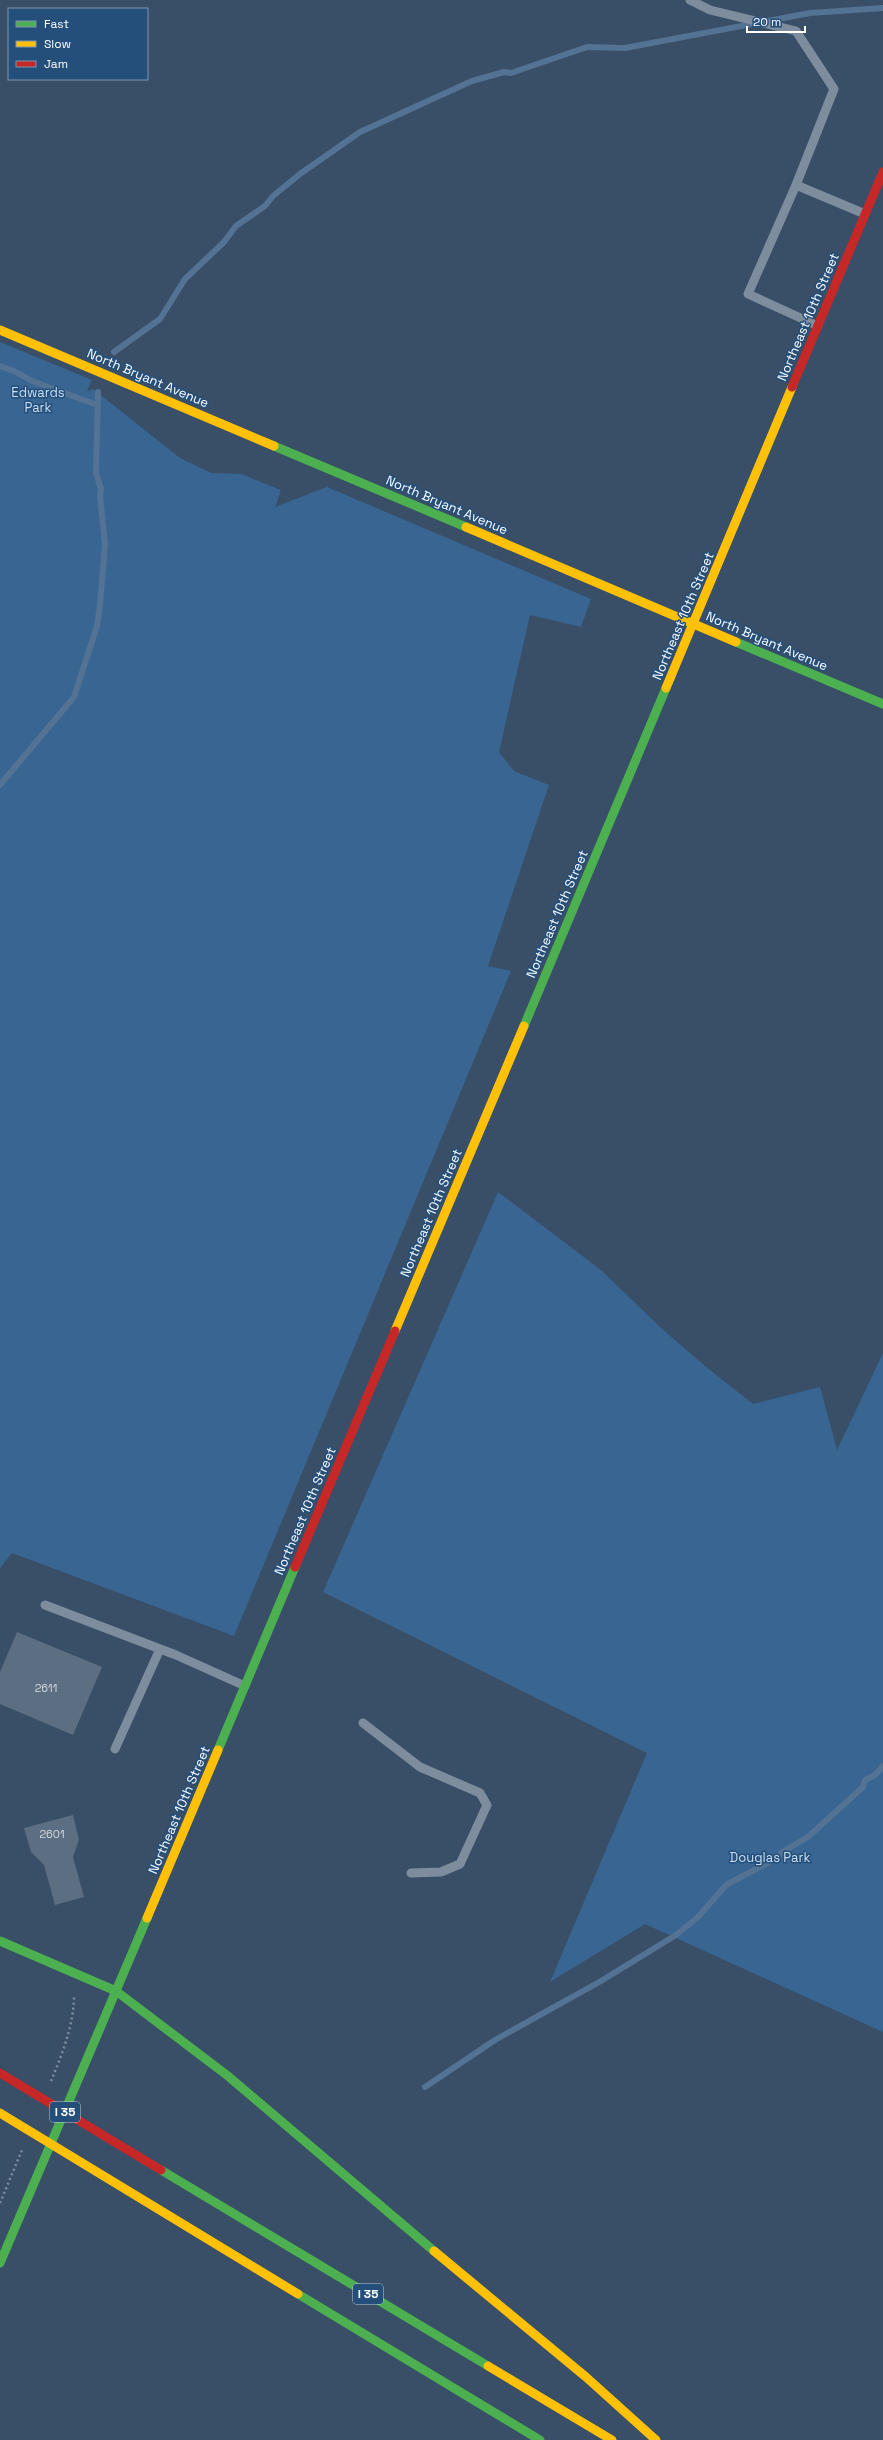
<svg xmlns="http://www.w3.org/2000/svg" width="883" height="2440" font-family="'Space Grotesk',sans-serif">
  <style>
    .green { fill: #386592 }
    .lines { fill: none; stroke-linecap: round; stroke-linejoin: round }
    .stream { stroke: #547293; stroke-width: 6 }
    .building { fill: #5c6e81 }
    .path { stroke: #7d8d9e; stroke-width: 2.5; stroke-dasharray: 2 3; stroke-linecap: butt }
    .lane { stroke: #7d8d9e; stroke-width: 9 }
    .fast { stroke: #4caf50; stroke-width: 9 }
    .slow { stroke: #ffc107; stroke-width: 9 }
    .jam { stroke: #c62828; stroke-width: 9 }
    .labels { text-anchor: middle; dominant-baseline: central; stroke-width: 3; stroke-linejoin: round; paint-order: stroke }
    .number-label { font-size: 11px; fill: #d6dbe0 }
    .shield { fill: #244f7b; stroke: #bdcad7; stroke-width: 1 }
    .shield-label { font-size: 12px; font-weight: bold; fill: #fff }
    .street-label { font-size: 13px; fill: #fff; stroke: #244f7b }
    .park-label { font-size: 13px; fill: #cbdff4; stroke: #244f7b }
  </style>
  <rect width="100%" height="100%" fill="#384f67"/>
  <!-- green -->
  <path class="green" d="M0,342L92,380L87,391L93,389L180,458L211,473L241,474L281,490L275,507L327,487L591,599L581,627L530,615L499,752L514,771L549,785L488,966L511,971L234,1636L12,1553L0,1568Z
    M498,1192L601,1270L660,1327L705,1366L753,1404L820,1387L837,1450L883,1353V2032L645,1924L550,1982L647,1753L323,1592Z"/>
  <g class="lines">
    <!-- stream -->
    <path class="stream" d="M114,352L160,319L185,279L224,242L236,226L265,206L273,196L300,174L360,132L472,81L504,72L511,73L587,47L625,48L810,13L883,8
      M0,366L14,371L32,381L97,405
      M0,785L74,697L97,626L100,605L105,544L100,496L101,489L96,473L98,392
      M425,2087L495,2040L601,1981L676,1935L698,1917L726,1885L777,1858L781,1853L809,1836L863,1787L865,1780L875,1775L883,1766"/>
  </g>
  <!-- building -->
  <path class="building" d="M17,1632L102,1667L73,1735L0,1704V1672Z
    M73,1815L79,1840L73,1857L84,1897L55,1905L44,1865L31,1852L24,1828Z"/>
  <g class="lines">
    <!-- path -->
    <path class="path" d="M51,2081C62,2055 74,2024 74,1996
      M0,2203L22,2150"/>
    <!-- lane -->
    <path class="lane" d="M690,0L710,10L796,31L834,89L796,185
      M818,326L748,294L796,185L865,214
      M45,1605L176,1655L245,1686
      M363,1723L420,1767L480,1793L487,1805L460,1864L441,1872L411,1873
      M115,1749L160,1649"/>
    <!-- fast -->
    <path class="fast" d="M274,446L466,527
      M736,642L883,704
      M524,1026L666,688
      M218,1750L295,1567
      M0,1941L116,1991
      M116,1991L228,2076L434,2251
      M161,2170L488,2366
      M0,2263L147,1918
      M298,2294L540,2440"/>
    <!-- slow -->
    <path class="slow" d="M0,330L274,446
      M466,527L736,642
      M666,688L792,387
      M395,1331L524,1026
      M147,1918L218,1750
      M0,2113L298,2294
      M434,2251L586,2377L656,2440
      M488,2366L612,2440"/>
    <!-- jam -->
    <path class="jam" d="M792,387L883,172
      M295,1567L395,1331
      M0,2073L161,2170"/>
  </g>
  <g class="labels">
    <!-- number labels -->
    <g class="number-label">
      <text x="46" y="1688">2611</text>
      <text x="52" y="1834">2601</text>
    </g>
    <!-- shield labels -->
    <g class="shield">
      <rect x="50" y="2102" width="30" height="20" rx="3"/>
      <rect x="353" y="2284" width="30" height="20" rx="3"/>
    </g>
    <g class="shield-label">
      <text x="65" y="2112">I 35</text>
      <text x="368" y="2294">I 35</text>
    </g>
    <!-- street labels -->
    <g class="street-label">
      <text transform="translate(808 317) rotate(-67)">Northeast 10th Street</text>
      <text transform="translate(148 378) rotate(23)">North Bryant Avenue</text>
      <text transform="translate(447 505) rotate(23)">North Bryant Avenue</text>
      <text transform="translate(683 616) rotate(-67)">Northeast 10th Street</text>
      <text transform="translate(767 641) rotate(23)">North Bryant Avenue</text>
      <text transform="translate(557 914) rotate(-67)">Northeast 10th Street</text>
      <text transform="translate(431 1213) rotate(-67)">Northeast 10th Street</text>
      <text transform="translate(305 1511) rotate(-67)">Northeast 10th Street</text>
      <text transform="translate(179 1810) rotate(-67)">Northeast 10th Street</text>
    </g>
    <!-- park labels -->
    <g class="park-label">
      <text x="38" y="392">Edwards<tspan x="38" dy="15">Park</tspan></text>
      <text x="770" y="1857">Douglas Park</text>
    </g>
  </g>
  <!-- legend -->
  <rect x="8" y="8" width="140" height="72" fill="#244f7b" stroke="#7c95b0"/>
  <rect x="16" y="21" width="20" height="6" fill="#4caf50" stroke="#7c95b0"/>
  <text x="44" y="28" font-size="12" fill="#ffffff">Fast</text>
  <rect x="16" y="41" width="20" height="6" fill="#ffc107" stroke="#7c95b0"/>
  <text x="44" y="48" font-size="12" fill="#ffffff">Slow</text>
  <rect x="16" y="61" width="20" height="6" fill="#c62828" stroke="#7c95b0"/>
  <text x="44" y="68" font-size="12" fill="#ffffff">Jam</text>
  <!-- scale -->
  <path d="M747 26v6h58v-6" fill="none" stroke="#ffffff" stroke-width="2"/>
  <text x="753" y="26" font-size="12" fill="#ffffff" stroke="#244f7b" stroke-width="3" paint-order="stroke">20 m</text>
</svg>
